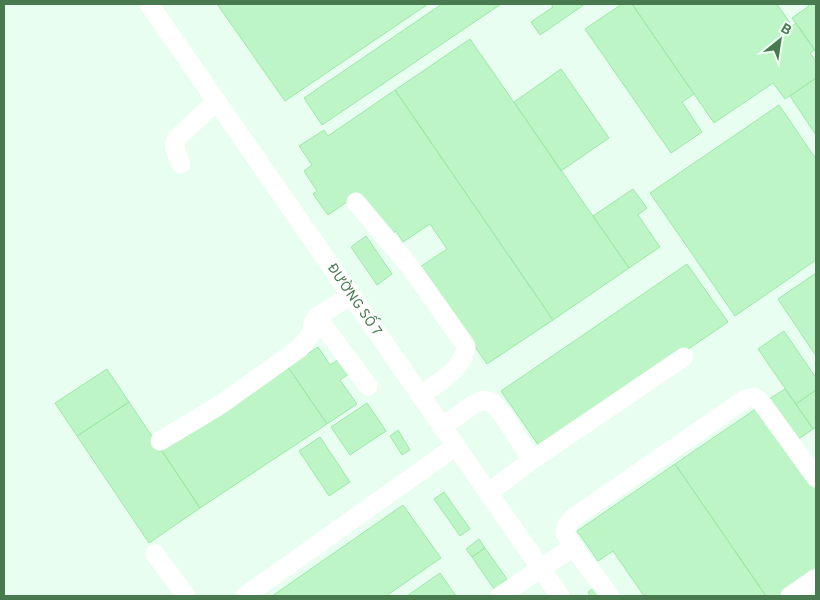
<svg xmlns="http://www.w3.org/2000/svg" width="820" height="600" font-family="Overpass,sans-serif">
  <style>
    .building { fill: #bdf5c6; stroke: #9ce9a7 }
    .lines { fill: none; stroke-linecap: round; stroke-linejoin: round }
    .minor { stroke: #fff; stroke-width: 19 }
    .labels { text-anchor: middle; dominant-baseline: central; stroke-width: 5; stroke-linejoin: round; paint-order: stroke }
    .street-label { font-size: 14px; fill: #497a4f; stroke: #effff5 }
  </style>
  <rect width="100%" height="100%" fill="#e8fef0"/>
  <!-- building -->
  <path class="building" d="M217,4H428L285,101Z
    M442,4H501L322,125L304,98Z
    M551,4H585L540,35L531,22L553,7Z
    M622,4H632L694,94L682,102L702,132L671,153L585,29Z
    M632,4H777L792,26L796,23L815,50L810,53L816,61V78L785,99L773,83L714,123Z
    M808,4H816V52L792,18L809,6Z
    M470,39L629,268L553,320L395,90Z
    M561,69L609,138L561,171L514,102Z
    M816,78V135L790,96Z
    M395,90L553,320L487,364L420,267L447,249L430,224L403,242L396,231L387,238L357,195L328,215L313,194L317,191L304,171L312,165L299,146L324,130L328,136Z
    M779,105L816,159V260L735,316L650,193Z
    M633,189L647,208L638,215L660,247L629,268L593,216Z
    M366,236L392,274L377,285L351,247Z
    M687,264L728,322L541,449L501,391Z
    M816,273V356L778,299Z
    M784,331L816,378V390L796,404L758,349Z
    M318,347L330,365L339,359L349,374L340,380L357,404L327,424L288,367Z
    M288,367L327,424L200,508L162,451Z
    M107,369L129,402L77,436L55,403Z
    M785,389L813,429L794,442L766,401Z
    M816,390V427L813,429L796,404Z
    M129,402L200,508L149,543L77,436Z
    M367,403L386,431L350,455L331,427Z
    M760,406L816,487V575L785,596H766L675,464Z
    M398,430L410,450L402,455L390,436Z
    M320,437L350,482L329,496L299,451Z
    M675,464L766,596H644L613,551L598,561L577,531Z
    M444,492L470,529L460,536L434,499Z
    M403,505L441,558L386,596H272Z
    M479,539L485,548L472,557L466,549Z
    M485,548L507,579L494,589L472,557Z
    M440,573L456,596H407Z
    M598,585L605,596H590L588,592Z"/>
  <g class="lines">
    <!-- minor -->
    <g class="minor">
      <path id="s1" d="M149,4L560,596"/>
      <path d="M181,164C178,156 172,148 176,139L217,101"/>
      <path d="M356,202L411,268L466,346C463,370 439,382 420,395"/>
      <path d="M317,317L368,386"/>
      <path d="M442,427L474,404L484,400L492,402L503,415L532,460L488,493"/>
      <path d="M160,441L220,405L300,348L312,333L313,324L317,317L351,295"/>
      <path d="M532,460L684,357"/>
      <path d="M573,547L610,596"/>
      <path d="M155,554L186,596"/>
      <path d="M245,596L456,446"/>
      <path d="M500,596L573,547L565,533L567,525L573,518L745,399L754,397L761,402L816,478"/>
      <path d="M790,596L816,578"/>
    </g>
  </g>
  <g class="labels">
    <!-- street labels -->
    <g class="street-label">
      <text stroke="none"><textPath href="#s1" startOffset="360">ĐƯỜNG SỐ 7</textPath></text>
    </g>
  </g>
  <!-- border -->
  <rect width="820" height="600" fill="none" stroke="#497a4f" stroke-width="10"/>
  <!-- north arrow -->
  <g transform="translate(780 40) rotate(30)" stroke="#effff5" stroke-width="4" paint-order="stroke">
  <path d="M0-4L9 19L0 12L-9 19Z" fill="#497a4f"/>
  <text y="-8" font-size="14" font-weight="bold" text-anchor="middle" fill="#497a4f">B</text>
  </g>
</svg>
